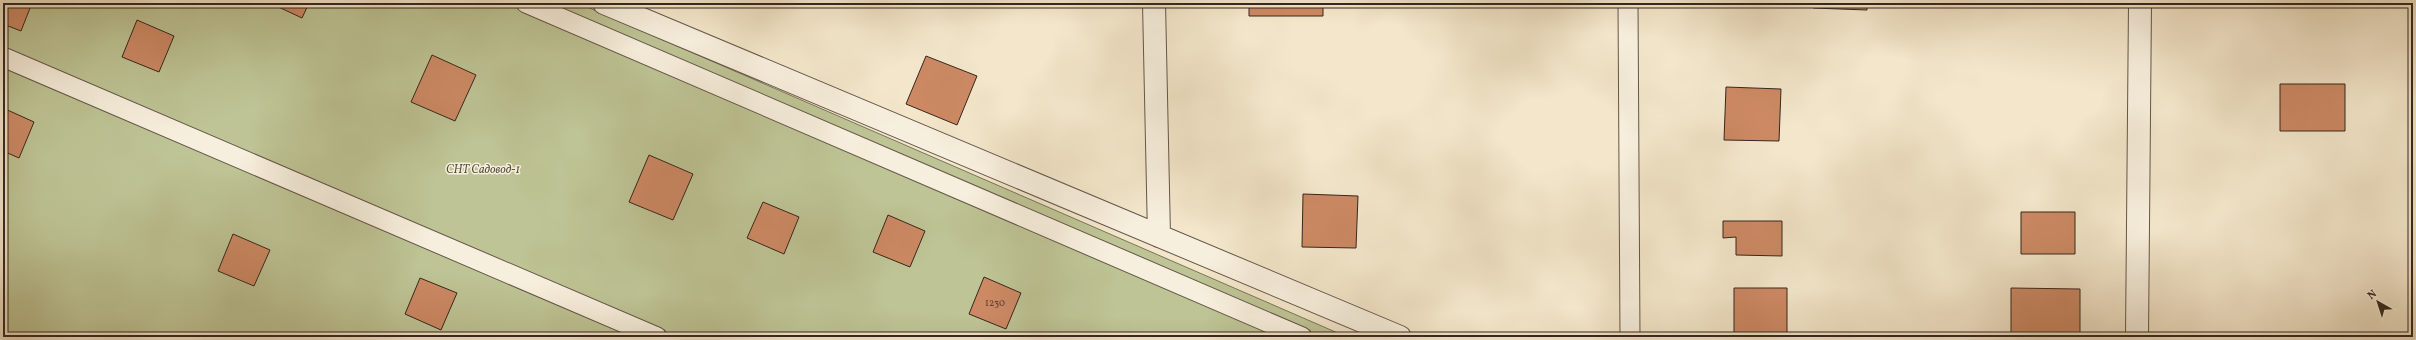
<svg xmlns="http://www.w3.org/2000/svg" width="2416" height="340" font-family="Vollkorn,serif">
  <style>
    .green { fill: #bec495; stroke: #7a755a }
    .building { fill: #cc8964; stroke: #35261e }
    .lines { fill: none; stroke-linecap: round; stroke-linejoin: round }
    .service-casing { stroke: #645649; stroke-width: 21 }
    .minor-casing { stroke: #645649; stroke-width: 24 }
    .service { stroke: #f7efdd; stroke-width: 19 }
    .minor { stroke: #f7efdd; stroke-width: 22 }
    .labels { text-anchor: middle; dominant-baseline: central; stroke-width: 3; stroke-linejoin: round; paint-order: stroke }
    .number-label { font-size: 10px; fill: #5b3f30 }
    .park-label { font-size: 12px; font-style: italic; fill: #574e3c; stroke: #f7efdd }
  </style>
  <rect width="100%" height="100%" fill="#f3e6ca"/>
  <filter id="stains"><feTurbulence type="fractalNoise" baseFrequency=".005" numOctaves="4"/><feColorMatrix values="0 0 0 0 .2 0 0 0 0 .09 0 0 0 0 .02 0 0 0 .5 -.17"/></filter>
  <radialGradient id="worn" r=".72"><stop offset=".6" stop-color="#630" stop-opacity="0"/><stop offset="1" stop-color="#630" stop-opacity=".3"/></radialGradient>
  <!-- green -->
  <path class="green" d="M3,3H578L1347,337H3Z"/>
  <!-- building -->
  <path class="building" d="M3,3H32L21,31L3,24Z
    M270,3H309L302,18Z
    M1013,3H1067V6L1012,5Z
    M1249,3H1323V16H1249Z
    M1813,3H1867V10L1813,8Z
    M137,20L174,36L159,72L122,57Z
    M432,55L476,75L455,121L411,102Z
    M926,56L977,76L957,125L906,104Z
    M2280,84H2345V131H2280Z
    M1726,87L1781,89L1779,141L1724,140Z
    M3,108L34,122L19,158L3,151Z
    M649,155L693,174L673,220L629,202Z
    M1303,194L1358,196L1356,248L1302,247Z
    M763,202L799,217L784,254L747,238Z
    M2021,212H2075V254H2021Z
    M888,215L925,231L910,267L873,252Z
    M1723,221H1782V256L1736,255V237L1723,238Z
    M233,234L270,250L254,286L218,271Z
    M984,277L1021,293L1006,329L969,314Z
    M420,278L457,293L441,330L405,314Z
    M1734,288H1787V337H1734Z
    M2011,288L2080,289V337H2011Z"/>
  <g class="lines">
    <!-- service casing -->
    <g class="service-casing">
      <path id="service" d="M526,3L1302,337
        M1628,3L1630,337
        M3,57L657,337"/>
    </g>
    <!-- minor casing -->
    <g class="minor-casing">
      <path id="minor" d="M604,3L1400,337
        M1154,3L1159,236
        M2137,337L2140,3"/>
    </g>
    <!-- service -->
    <use href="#service" class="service"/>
    <!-- minor -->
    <use href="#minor" class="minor"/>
  </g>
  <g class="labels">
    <!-- number labels -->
    <g class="number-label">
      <text x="995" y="303">1230</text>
    </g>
    <!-- park labels -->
    <g class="park-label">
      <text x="483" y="170">СНТ Садовод-1</text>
    </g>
  </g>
  <!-- margin -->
  <rect width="2416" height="340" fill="none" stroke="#f3e6ca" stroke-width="16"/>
  <rect x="4" y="4" width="2408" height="332" fill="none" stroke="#35261e" stroke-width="2"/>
  <rect x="8" y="8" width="2400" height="324" fill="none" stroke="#35261e"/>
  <!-- north arrow -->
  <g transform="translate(2378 302) rotate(321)" stroke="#f7efdd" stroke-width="3" paint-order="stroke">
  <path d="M0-3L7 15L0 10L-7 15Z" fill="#35261e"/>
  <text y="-6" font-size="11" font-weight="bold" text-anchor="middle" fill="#35261e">N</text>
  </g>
  <rect width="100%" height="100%" filter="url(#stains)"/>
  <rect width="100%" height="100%" fill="url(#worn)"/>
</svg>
